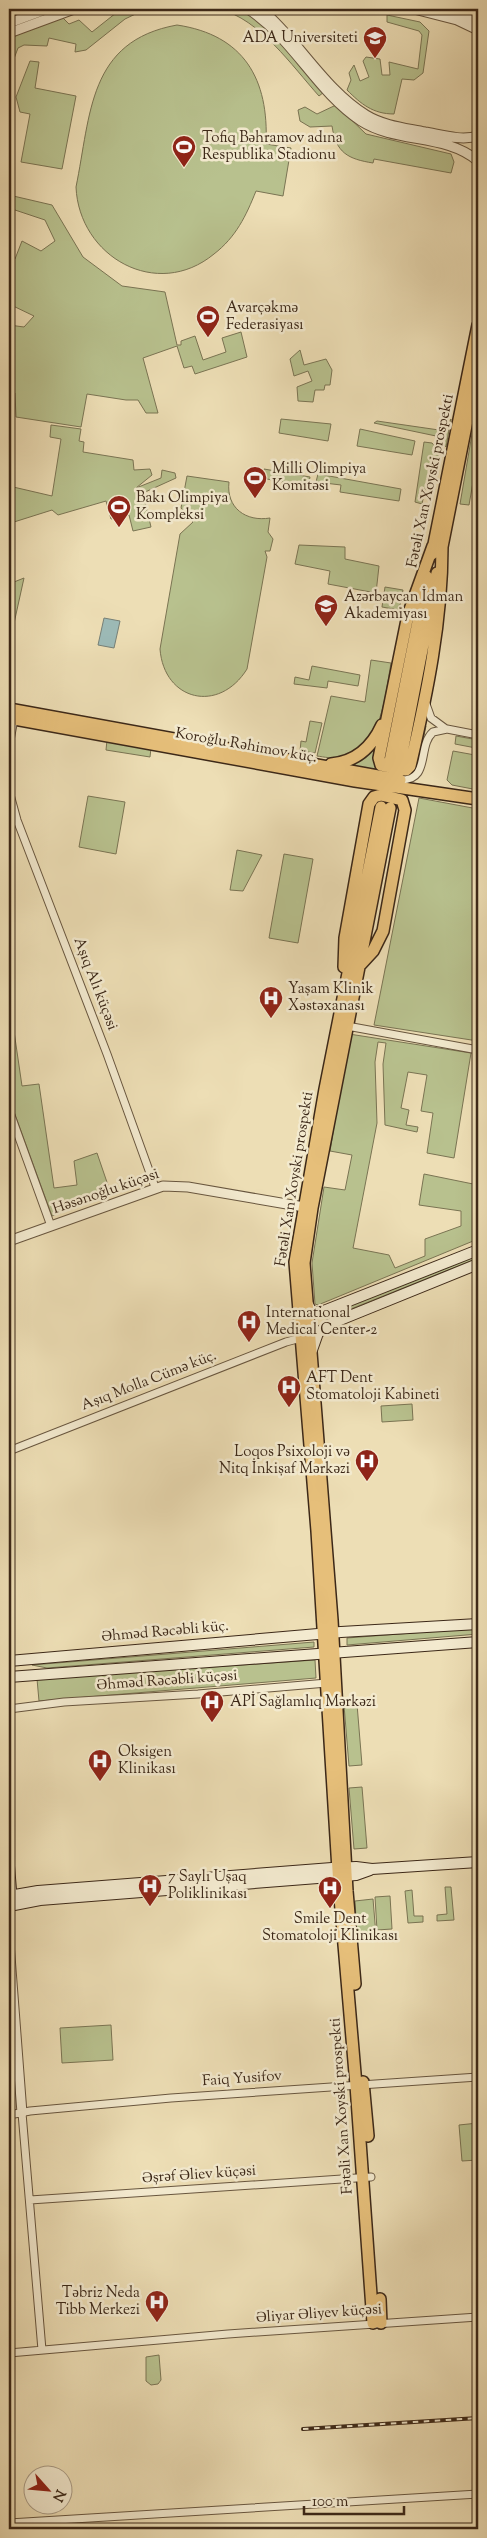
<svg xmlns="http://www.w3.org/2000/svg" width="487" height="2538" font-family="'Sorts Mill Goudy',serif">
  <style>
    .green { fill: #b8c18e; stroke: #7a7453 }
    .water { fill: #9cbab7; stroke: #768077 }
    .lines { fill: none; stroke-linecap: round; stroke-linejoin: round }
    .minor-casing { stroke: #68563f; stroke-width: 9 }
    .tertiary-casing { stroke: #68563f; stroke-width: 11 }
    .secondary-casing { stroke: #3c2818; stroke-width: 12 }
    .primary-casing { stroke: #3c2818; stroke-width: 14 }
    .minor { stroke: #f3eacf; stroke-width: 7 }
    .tertiary { stroke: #f3eacf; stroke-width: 9 }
    .secondary { stroke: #f3eacf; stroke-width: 10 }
    .primary { stroke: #e6bf7a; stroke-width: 11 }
    .rail-casing { stroke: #3c2818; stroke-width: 4 }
    .rail { stroke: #f3eacf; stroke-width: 2; stroke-dasharray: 5.5; stroke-linecap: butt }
    .labels { text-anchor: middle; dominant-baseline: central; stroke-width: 5; stroke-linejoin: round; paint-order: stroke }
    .poi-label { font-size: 15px; fill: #3c2818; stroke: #f3eacf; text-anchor: start }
    .street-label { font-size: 15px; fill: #3c2818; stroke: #f3eacf }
  </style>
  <rect width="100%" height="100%" fill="#eddeb5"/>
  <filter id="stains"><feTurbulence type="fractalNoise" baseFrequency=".004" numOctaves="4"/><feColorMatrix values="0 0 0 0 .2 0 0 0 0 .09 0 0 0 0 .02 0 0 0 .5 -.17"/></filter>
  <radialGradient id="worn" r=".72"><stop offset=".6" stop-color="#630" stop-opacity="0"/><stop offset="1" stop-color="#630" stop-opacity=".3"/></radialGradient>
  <!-- green -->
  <path class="green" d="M121,9H146L125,19L86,50L75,52L76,44L49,38L47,46L24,45L18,48L9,72V36L63,18L69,24L79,20L92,32Z
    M219,9C225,9 233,7 239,9C261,14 308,74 324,92L319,96C292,66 260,19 219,9Z
    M387,15L420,22L429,31L423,73L414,80L402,79L394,114C373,114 361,104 347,90L351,80L349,73L354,65L360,81L369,77L363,61L366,57L380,59L382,75H390L389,62L418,69L422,35L419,31L387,22Z
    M177,25C244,35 269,79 266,144L291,148L283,196L256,191C246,216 236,237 214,254C157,301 79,257 76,187C91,114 88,41 177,25Z
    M30,61L39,62L35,88L76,96L62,169L21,162L30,114L20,112L16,97Z
    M336,105L366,134L451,154L454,162L451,173L374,159L373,163C348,159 336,153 332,126L310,127L300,121L298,110L305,107L317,114Z
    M9,195L52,205L83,257L122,286L165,292L177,345H181V341L195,336L203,360L226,352L222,338L241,332L247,357L195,374L192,366L184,368L177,346L143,358L158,413H146L138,400H126L87,394L81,427L16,417L15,393H9V325L24,327L34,316L9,304V257L15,259L22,241L41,251L55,241L45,220L9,208Z
    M300,350L304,365L326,359L332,370L330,385H325L324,390H315L313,402L298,401L297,387L312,381L308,371L294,376L290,359Z
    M478,399V454L469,505L460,504Z
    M281,419L331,424L328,441L279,433Z
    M451,419L446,447L436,436L374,423L377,421L439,430L446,427Z
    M51,425L81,429L79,441L84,442L83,452L133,460L134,470L150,469L152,475L136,488L161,478L162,470L175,473L176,478L143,493L151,527L133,531L129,515L111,519L106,501L58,515L52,510L14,522L9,486L52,496L61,439L50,437Z
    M360,429L415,441L412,455L357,446Z
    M424,442L432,443L439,451L433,486L426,485L422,504L415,502Z
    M264,469L310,477L308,487L262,478Z
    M318,474L401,489L399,501L340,492L341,485L316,482Z
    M187,476L229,482C226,508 246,522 270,518L268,532L273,539L270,551H265L267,557L247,669C219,714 164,701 160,649L180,534L193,522L181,508Z
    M299,545L345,547V559L379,566L376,593L328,584L330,571L295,564Z
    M24,578L9,646V584Z
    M385,587L403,590L399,610L382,607Z
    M371,660L391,663C385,696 382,750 341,757C333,759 324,757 317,756L331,696L365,702Z
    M312,666L360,675L358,686L328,681L327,688L294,684L295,677L309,680Z
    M310,721L322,723L315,753L300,751L301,741L306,742Z
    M423,725L426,726L417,769L410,776L345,766L378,742L375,767L378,769L411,772L415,769Z
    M456,736L478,740V790L452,785L447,780L453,751L475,755L476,748L455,744Z
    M107,740L151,748L150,757L106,750Z
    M88,796L125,802L116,854L79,847Z
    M419,798L478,809V1041L374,1025Z
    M237,850L262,855L243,891L230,890Z
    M284,854L313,859L298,943L269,938Z
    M9,997L22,1086L39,1084L54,1188L77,1185L74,1161L97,1153L111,1194L52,1216L9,1098Z
    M349,1034L471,1053L454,1158L427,1153L433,1113L421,1111L427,1075L408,1072L401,1108L409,1110L406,1125L418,1127L417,1132L385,1125L383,1064L386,1043L378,1042L375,1062L377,1123L353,1248L389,1255L395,1268L425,1256V1239L461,1226V1211L419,1205L424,1174L478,1185V1239L318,1305L315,1304L312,1263L324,1187L345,1190L352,1155L330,1151Z
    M478,1254V1258L331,1317L330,1313Z
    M412,1404L413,1420L382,1422L381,1406Z
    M478,1628V1634L347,1645V1638Z
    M314,1642V1647L47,1668L32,1665Z
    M315,1660L316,1678L39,1701L37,1679Z
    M357,1704L362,1765L349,1766L344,1705Z
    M362,1787L367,1848L354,1849L349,1788Z
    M445,1887H451L454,1920L437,1921V1915L447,1914Z
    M412,1890L414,1916H423V1922L408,1923L405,1891Z
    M390,1896L392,1929L377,1930L375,1897Z
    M373,1899L376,1935L357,1936L355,1901Z
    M111,2025L113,2060L62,2063L60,2028Z
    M478,2123V2160L462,2161L459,2125Z
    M159,2355L161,2380L158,2384L151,2385L146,2381V2357Z"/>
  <!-- water -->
  <path class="water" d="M104,618L120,621L114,648L98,645Z"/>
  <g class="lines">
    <!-- minor casing -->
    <g class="minor-casing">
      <path id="minor" d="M426,704L431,718L446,729
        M9,746L14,719
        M400,780C431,781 417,746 433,732L447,729L478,735
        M9,791L17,820L107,1054L155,1187
        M347,1026L478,1050
        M9,1110L51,1226
        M9,1451L286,1342L301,1338
        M9,1709L64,1702L198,1694L327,1683
        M22,2113L42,2350
        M9,2115L30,2111L171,2098L478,2077
        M30,2200L371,2177
        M9,2353L228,2334L478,2317
        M9,2523L478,2494"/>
    </g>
    <!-- tertiary casing -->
    <g class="tertiary-casing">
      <path id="tertiary" d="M248,9C293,38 316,91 361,121C397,144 445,133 478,161
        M261,9C299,41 324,89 366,115C384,126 406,128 425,132C442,135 461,141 478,136
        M414,9L457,20L478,30
        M451,9L478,20
        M9,23L47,9
        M9,33L74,9
        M9,1241L163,1186L188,1187L310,1208
        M9,1943L22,2113"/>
    </g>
    <!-- secondary casing -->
    <g class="secondary-casing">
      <path id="secondary" d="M307,1303L312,1312H321L478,1250
        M312,1350L318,1333L330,1324L478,1264
        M9,1661L341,1632L478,1624
        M9,1677L478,1642
        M9,1866L12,1902
        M9,1896L38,1891L332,1868L356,1867L372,1869L478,1862
        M9,1906L40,1900L356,1875L370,1870"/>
    </g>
    <!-- primary casing -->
    <g class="primary-casing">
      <path id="primary" d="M433,546L408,615L379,758L381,765L406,770L410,766C427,694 442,621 442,547
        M441,552L478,365
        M432,554L478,325
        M9,709L400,780
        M9,718L355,781L478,799
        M390,761L427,577
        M400,763L437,573
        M331,764C356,762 372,747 382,725
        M344,967L345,938L369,804L374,797L381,795L402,800L405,810L383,931L373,951L361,964
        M355,1984L347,1891L332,1620L304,1263L312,1208L390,808
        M363,2082L368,2136
        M380,2299L381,2323
        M373,2323L356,2085L339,1886L317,1531L295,1262L325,1089L381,807"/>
    </g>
    <!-- minor -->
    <use href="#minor" class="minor"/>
    <!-- tertiary -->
    <use href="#tertiary" class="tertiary"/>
    <!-- secondary -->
    <use href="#secondary" class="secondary"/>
    <!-- primary -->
    <use href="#primary" class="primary"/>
    <!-- rail casing -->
    <g class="rail-casing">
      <path id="rail" d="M303,2429L478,2418"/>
    </g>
    <!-- rail -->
    <use href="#rail" class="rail"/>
  </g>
  <!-- icons -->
  <defs>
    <g id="university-pin" transform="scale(1.25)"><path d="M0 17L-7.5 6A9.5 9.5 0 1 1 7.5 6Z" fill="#8f2418" stroke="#f3eacf"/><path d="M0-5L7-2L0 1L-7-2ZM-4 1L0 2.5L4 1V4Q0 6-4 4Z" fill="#fff"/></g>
    <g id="stadium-pin" transform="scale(1.25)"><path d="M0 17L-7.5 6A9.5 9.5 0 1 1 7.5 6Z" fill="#8f2418" stroke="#f3eacf"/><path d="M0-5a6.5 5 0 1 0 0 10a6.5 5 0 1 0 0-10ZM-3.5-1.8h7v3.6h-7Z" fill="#fff"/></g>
    <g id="hospital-pin" transform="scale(1.25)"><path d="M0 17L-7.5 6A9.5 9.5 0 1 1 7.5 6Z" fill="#8f2418" stroke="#f3eacf"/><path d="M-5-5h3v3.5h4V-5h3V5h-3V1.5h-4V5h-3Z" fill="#fff"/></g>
  </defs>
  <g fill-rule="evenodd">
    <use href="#university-pin" x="375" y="38"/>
    <use href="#stadium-pin" x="184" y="147"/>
    <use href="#stadium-pin" x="208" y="317"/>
    <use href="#stadium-pin" x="255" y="478"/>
    <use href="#stadium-pin" x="119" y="507"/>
    <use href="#university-pin" x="326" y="606"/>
    <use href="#hospital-pin" x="271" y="998"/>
    <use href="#hospital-pin" x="249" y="1322"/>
    <use href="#hospital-pin" x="289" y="1387"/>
    <use href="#hospital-pin" x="367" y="1461"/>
    <use href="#hospital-pin" x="212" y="1702"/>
    <use href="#hospital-pin" x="100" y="1761"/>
    <use href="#hospital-pin" x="150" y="1886"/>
    <use href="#hospital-pin" x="330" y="1888"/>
    <use href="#hospital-pin" x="157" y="2302"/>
  </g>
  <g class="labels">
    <!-- poi labels -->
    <g class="poi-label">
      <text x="358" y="38" text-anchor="end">ADA Universiteti</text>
      <text x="202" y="138">Tofiq Bəhramov adına<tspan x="202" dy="17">Respublika Stadionu</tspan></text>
      <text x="226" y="308">Avarçəkmə<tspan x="226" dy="17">Federasiyası</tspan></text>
      <text x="272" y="469">Milli Olimpiya<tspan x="272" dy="17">Komitəsi</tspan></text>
      <text x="136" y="498">Bakı Olimpiya<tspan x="136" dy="17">Kompleksi</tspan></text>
      <text x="344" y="597">Azərbaycan İdman<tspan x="344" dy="17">Akademiyası</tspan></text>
      <text x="288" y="989">Yaşam Klinik<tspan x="288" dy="17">Xəstəxanası</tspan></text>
      <text x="266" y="1313">International<tspan x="266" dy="17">Medical Center-2</tspan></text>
      <text x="306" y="1378">AFT Dent<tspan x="306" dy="17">Stomatoloji Kabineti</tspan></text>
      <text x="350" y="1452" text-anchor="end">Loqos Psixoloji və<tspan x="350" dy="17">Nitq İnkişaf Mərkəzi</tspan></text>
      <text x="230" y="1702">APİ Sağlamlıq Mərkəzi</text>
      <text x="118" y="1752">Oksigen<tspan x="118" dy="17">Klinikası</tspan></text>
      <text x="168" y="1877">7 Saylı Uşaq<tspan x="168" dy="17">Poliklinikası</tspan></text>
      <text x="330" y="1919" text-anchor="middle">Smile Dent<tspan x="330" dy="17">Stomatoloji Klinikası</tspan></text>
      <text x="140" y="2293" text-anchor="end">Təbriz Neda<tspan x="140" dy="17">Tibb Merkezi</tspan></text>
    </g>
    <!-- street labels -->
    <g class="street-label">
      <text transform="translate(431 481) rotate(-78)">Fətəli Xan Xoyski prospekti</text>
      <text transform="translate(246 746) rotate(10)">Koroğlu Rəhimov küç.</text>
      <text transform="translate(95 984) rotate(69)">Aşıq Alı küçəsi</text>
      <text transform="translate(295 1179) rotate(-81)">Fətəli Xan Xoyski prospekti</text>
      <text transform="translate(106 1192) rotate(-19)">Həsənoğlu küçəsi</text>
      <text transform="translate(149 1381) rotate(-21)">Aşıq Molla Cümə küç.</text>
      <text transform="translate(165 1632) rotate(-5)">Əhməd Rəcəbli küç.</text>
      <text transform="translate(167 1681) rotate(-4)">Əhməd Rəcəbli küçəsi</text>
      <text transform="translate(242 2079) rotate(-4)">Faiq Yusifov</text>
      <text transform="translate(342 2106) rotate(-94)">Fətəli Xan Xoyski prospekti</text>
      <text transform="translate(199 2175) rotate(-4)">Əşrəf Əliev küçəsi</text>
      <text transform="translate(319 2314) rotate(-4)">Əliyar Əliyev küçəsi</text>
    </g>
  </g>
  <!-- margin -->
  <rect width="487" height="2538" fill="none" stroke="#eddeb5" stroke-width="30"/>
  <rect x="10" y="10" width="467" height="2518" fill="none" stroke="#3c2818" stroke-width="2.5"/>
  <rect x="15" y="15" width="457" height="2508" fill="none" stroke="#3c2818"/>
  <!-- north arrow -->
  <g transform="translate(48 2490) rotate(117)"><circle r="24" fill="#f3eacf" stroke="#aa9c86"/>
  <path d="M0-4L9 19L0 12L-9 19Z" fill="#8f2418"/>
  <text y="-8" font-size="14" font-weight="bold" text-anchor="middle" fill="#3c2818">N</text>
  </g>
  <!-- scale -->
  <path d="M304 2506v8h100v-8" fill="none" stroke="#3c2818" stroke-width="2.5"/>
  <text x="312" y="2506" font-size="15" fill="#3c2818" stroke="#f3eacf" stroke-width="4" paint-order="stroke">100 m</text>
  <rect width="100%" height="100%" filter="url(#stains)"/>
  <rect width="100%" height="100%" fill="url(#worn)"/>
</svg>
